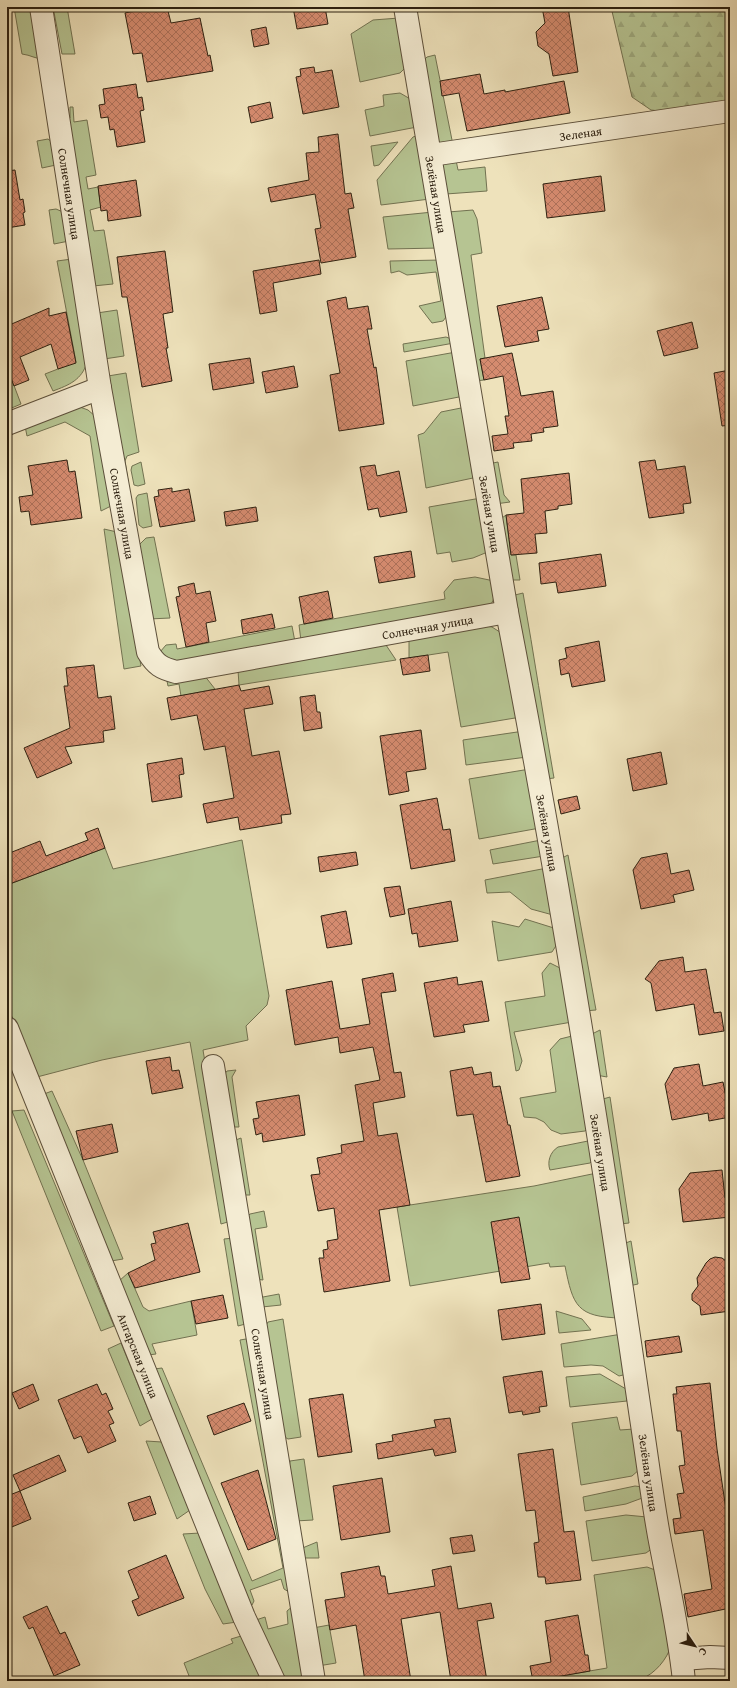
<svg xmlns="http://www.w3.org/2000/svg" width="737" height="1688" font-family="'Gentium Book Plus',serif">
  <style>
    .grass { fill: #b6c492; stroke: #727251 }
    .forest { fill: url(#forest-firs); stroke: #727251 }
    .building { fill: url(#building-cross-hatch); stroke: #2d2010 }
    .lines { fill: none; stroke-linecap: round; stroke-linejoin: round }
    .minor-casing { stroke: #5d503b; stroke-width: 24 }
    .minor { stroke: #f4ecd3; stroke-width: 22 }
    .labels { text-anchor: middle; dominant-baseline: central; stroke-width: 3; stroke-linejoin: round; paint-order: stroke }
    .street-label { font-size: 12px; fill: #2d2010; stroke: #f4ecd3 }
  </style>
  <defs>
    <pattern id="forest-firs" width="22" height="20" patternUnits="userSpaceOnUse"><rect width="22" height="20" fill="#b6c492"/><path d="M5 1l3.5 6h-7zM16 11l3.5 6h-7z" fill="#9da87d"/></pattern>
    <pattern id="building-cross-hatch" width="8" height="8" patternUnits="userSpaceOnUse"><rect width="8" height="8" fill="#d58b6f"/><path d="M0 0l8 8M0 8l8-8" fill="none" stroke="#ad715a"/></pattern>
  </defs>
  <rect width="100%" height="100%" fill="#eee2bb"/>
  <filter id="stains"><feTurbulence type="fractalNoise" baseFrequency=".005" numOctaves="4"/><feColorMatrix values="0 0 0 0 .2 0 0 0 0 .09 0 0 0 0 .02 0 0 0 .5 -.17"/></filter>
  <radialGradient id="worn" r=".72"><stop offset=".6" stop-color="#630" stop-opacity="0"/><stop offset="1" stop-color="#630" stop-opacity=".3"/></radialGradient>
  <!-- grass -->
  <path class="grass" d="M14,7H35L44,59C35,59 31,55 22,54Z
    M53,7H67L75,54H62Z
    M399,18L407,66L400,73L360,82L351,34L373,20Z
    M435,55L458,170L485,167L487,191L446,194L422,62L427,57Z
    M400,93L412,100L417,127L370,136L365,110L384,106L383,95Z
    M70,107H73L74,122L87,120L96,175L86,177L88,189L98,187L101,207L90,210L94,231L104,230L113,284L93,286L67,119L70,118Z
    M419,135L430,199L381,205L377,180L413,137Z
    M48,139L52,142L56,165L42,168L37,141Z
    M398,142L379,165L374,166L371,146Z
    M56,209L63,212L69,241L54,244L49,210Z
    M473,210L477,219L482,253L471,255L485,358L480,359L484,380L475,381L448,212Z
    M433,212L440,248L388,249L383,217Z
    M72,259L87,362C82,380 69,385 53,391L45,374L76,362L57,261Z
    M441,260L449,313L443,321L432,323L419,306L441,301L436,272L407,275L399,271L391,273L390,261Z
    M117,310L124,356L104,359L97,313Z
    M446,337L454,340V343L404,352L403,344Z
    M456,352L464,396L413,406L406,361Z
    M126,373L139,452L127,456L125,461L135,527L108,376Z
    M10,375L21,404L7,410V376Z
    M80,407L88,410L95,416L113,505L101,511L90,436L65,422L27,436L25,426Z
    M466,407L476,459L471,464L473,478L426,488L418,435L424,433L441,412Z
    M141,462L145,484L138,486L134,485L131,470L132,466Z
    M498,462L504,495L510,502L495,504L493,463Z
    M147,493L152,526L143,528L139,525L136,498L138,495Z
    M481,498L490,551L473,558L452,562L450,552L437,554L429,507Z
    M506,515L511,555H516L520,580H508L498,521Z
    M104,529L117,532L141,666L124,669Z
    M154,537L170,618L149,619L139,545L146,538Z
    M475,577L494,581C495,592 496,598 489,607L301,641L299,625L445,599L444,592L454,580Z
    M523,593C534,655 543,716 554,778L545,779L511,596Z
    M292,626L295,642L182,662C172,661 166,658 160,652L166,645L176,644L177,649Z
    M486,626L492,627L506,636L521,717L461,727L448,652L409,658V639Z
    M384,642L396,660L239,685L238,670Z
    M204,675L215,689L181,696L179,684L168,686L167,681Z
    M524,731L527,757L466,765L463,740Z
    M530,769L540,828L479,839L469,779Z
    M242,840L269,996L267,1005L246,1026L248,1040L203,1050L231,1221L221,1224L190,1042L102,1060L37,1077L7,1005V885L105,848L113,869Z
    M541,840L544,856L493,864L490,850Z
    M568,855L596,1010L584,1011L558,860Z
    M547,868L553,915L531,909L510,892L487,893L485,880Z
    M525,919L557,929L559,941L552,952L498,961L492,921L519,927Z
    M550,963L564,970L572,1022L514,1032L522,1061L519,1070L516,1071L505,1002L545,996L542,973Z
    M600,1030L607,1077L596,1075L590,1035Z
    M576,1035L590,1127L585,1131L561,1134L551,1130L544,1122L536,1118L524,1117L520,1098L556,1092L550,1050L560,1039Z
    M236,1070L232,1077L239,1127H230L223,1076L227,1071Z
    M52,1091L83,1160L123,1259L111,1261L44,1094Z
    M610,1097L629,1223L620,1224L603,1099Z
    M24,1110L114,1326L101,1331L12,1111Z
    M241,1138L250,1195H241L233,1141Z
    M588,1141L593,1143L594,1159L590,1163L550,1170C547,1162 550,1152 558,1147Z
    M592,1174L598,1176L621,1318C577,1317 573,1306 565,1266L550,1267L549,1263L410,1286L397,1207L534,1186Z
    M264,1211L267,1227L255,1229L263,1280L255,1279L246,1218L250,1214Z
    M234,1238L249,1323L238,1326L224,1239Z
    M631,1241L638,1284L629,1286L623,1244Z
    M128,1273L143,1307L149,1311L191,1301L197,1335L152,1344L156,1354L148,1355L119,1281Z
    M279,1294L281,1305L262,1307L260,1300L263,1297Z
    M556,1311L582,1319L591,1330L559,1333Z
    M283,1319L301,1437L288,1439L283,1436L265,1327L268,1322Z
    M622,1334L627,1374L619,1376L603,1366L591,1365L564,1367L561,1344Z
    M252,1338L289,1592L284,1589L281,1579L250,1590L254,1601L252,1605H250L154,1369L162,1368L252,1581L283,1568L240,1340Z
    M121,1343L152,1419L140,1426L108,1349Z
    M600,1374L626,1389L627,1401L570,1407L566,1377Z
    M617,1417L620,1430L634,1429L640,1469L632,1476L581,1485L572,1423Z
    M146,1441L162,1442L190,1510L177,1519Z
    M304,1459L313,1520L295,1521L288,1476L290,1461Z
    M635,1486L643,1487L645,1497L626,1504L585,1511L583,1497Z
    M626,1515L647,1517L653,1548L646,1553L592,1561L586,1521Z
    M200,1533L237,1622L223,1624L205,1589L183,1534Z
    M317,1542L319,1558H301L300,1549Z
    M647,1567L658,1571L671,1646C667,1659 655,1674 641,1679C630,1682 616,1681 604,1681C584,1681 563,1681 543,1681V1679L607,1668L594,1575Z
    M294,1605L308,1681H283L256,1620L265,1617L268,1629L288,1624L287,1611Z
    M329,1625L336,1663L318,1666L313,1628Z
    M241,1636L262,1681H191L184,1663L233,1643L231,1639Z"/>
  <!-- forest -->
  <path class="forest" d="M611,7H730V100L685,114L651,110L632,97Z"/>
  <!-- building -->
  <path class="building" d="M153,7H167L171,23L200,18L205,42L208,56L210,55L213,71L147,82L142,53L133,54L125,13Z
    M293,7H325L328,24L297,29Z
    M542,7H568L578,72L553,76L549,54L538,46L536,32L545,23Z
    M266,27L269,44L254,47L251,30Z
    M314,67L315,73L332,70L339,107L303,114L296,77L301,76L300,69Z
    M480,74L484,94L505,90V92L564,81L570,113L467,131L459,93L442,96L440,81Z
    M136,84L138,98L142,97L144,110L140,111L145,142L117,147L114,129L110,130L108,117L101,118L99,105L105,104L103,89Z
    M270,102L273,118L251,123L248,107Z
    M338,134L345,194L351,193L354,208L348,209L356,257L321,263L315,229L321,228L315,194L271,202L268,188L309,180L306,153L319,152L318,137Z
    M15,170L20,200L23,199L25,212L23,213L25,225L7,228V171Z
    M601,176L605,211L547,218L543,184Z
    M136,180L141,216L108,221L107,210L101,211L98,186Z
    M165,251L173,312L163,314L168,348H166L172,381L142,387L127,297H122L117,257Z
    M319,260L321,274L273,283L277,311L260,314L253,271Z
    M346,297L348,309L368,306L372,329H367L374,368L376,367L384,424L339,431L330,375L340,373L327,301Z
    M542,297L549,329L537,331L539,341L505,347L497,306Z
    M49,308V316L66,312L76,363L58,369L51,344L20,357L29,380L14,386L7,368V326Z
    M692,322L698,348L664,356L657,331Z
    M512,353L521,396L553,391L558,426L543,428L544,432L531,434L532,441L513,443L514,448L494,451L492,436L508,434L505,416H509L503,376L484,380L480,359Z
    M250,358L254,383L213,390L209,364Z
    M294,366L298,387L266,393L262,372Z
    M730,370V425L722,426L714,373Z
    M67,460L69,472L75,471L82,518L31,525L29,511L21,512L19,497L33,495L28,466Z
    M655,460L657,470L685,466L691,503L683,504L684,513L649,518L639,462Z
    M375,465L377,476L399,471L407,512L380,517L378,508L368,510L360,467Z
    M569,473L572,504L558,506V509L545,511L547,533L535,534L537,553L511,555L506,515L524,513L521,479Z
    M172,488V492L189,489L195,521L160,527L154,497L159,496L158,490Z
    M256,507L258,521L226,526L224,512Z
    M411,551L415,577L379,583L374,557Z
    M601,554L606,586L558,593L556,582L541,584L539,563Z
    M194,583L196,594L210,591L216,621L206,623L209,642L186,647L176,597L180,596L178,587Z
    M328,591L333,618L304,624L299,597Z
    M272,614L275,628L243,634L241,620Z
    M599,641L605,681L572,687L569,673L561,675L559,660L567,658L565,648Z
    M428,655L430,671L403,675L400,659Z
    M94,665L98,698L111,696L115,729L103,731L104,742L65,747L72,763L37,778L24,748L70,728L64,686H68L66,668Z
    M239,685L241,691L269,686L273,704L244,709L252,756L279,751L291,814L281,815L282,823L240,830L238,817L207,823L203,804L234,798L225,746L204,750L197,715L171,720L167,698Z
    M315,695L317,712H320L322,728L304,731L300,697Z
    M421,730L426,769L406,772L409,791L389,795L380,736Z
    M661,752L667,784L633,791L627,759Z
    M182,758L184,774L179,775L182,797L152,802L147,764Z
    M577,796L580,809L561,814L558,800Z
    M437,798L443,830L450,829L455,861L411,869L400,805Z
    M98,828L105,848L7,885V854L40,841L46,856L88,840L85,833Z
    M356,852L358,865L320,872L318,857Z
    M667,853L671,874L689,870L694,890L673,895L675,902L641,909L633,870L641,858Z
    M400,886L405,914L390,917L384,888Z
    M451,901L458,941L419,947L417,933L412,934L408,909Z
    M346,911L352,944L327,948L321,916Z
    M683,957L685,972L706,969L714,1013L721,1012L724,1031L699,1035L694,1004L656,1011L651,983L645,979L659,961Z
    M393,973L396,991L381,993L394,1073L401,1072L405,1097L373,1103L378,1136L397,1133L410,1205L379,1210L390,1281L324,1292L319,1258H324L323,1250L328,1249L327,1241L338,1239L334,1208L318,1211L311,1175L320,1174L317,1158L342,1153L341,1145L364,1141L355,1085L380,1080L373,1047L340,1053L338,1037L295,1045L286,990L332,981L340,1029L370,1024L362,979Z
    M457,977L458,985L482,981L489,1021L463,1025L465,1032L434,1037L424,983Z
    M170,1057L172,1071L179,1070L183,1088L152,1094L146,1061Z
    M699,1064L703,1086L723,1082L730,1117L709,1121L708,1113L672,1120L665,1084L674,1068Z
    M472,1067L474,1075L491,1072L493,1087L500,1086L508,1125H510L520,1176L486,1182L473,1114L457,1116L450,1071Z
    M299,1095L305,1135L263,1142L262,1133L256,1135L253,1119L259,1118L256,1102Z
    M112,1124L118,1152L83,1160L76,1131Z
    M722,1170L725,1198H730V1217L683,1222L679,1189L690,1173Z
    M519,1217L530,1279L501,1283L491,1222Z
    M188,1223L200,1272L135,1288L128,1273L155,1260L151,1244L156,1243L153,1232Z
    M715,1257L722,1258L730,1264V1311L701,1315L700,1306L692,1300V1294L698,1286L697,1278L706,1263L710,1259Z
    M223,1295L228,1318L196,1324L191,1301Z
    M541,1304L545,1334L502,1340L498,1310Z
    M679,1336L682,1352L647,1357L645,1341Z
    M542,1371L547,1406L539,1407L540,1412L523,1415L522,1411L509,1413L503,1377Z
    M710,1383L717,1449L728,1523H730V1608L688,1617L684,1594L712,1589L703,1530L675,1534L673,1519L681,1518L677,1494L684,1493L679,1466L685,1465L681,1431H677L673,1394H677L676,1387Z
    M33,1384L39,1400L19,1409L12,1393Z
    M97,1384L102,1395L106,1393L113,1409L108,1411L114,1423L109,1425L116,1441L88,1453L81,1436L74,1439L58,1400Z
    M343,1394L352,1452L318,1457L309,1399Z
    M244,1403L251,1421L214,1435L207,1416Z
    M450,1418L456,1452L435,1456L433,1449L378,1459L376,1444L393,1441L392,1435L436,1427L434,1420Z
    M553,1449L564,1532L574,1531L581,1580L546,1584L545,1577H538L534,1543L539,1542L535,1510L526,1511L518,1454Z
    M59,1455L66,1471L20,1491L13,1475Z
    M258,1470L276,1539L248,1550L221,1483Z
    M382,1478L390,1532L341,1540L333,1486Z
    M20,1491L31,1519L7,1529V1496Z
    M150,1496L156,1514L134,1521L128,1503Z
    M472,1535L475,1551L453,1554L450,1538Z
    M166,1555L184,1598L138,1616L132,1601L139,1598L128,1571Z
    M379,1566L381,1576H385L388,1594L435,1586L432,1570L451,1566L458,1609L491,1603L494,1618L477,1621L487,1681H451L440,1612L401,1619L411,1681H365L356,1625L330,1630L325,1600L345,1597L341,1573Z
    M47,1606L60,1634L65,1632L80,1665L54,1676L33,1627L29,1629L23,1617Z
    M578,1615L585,1655H588L590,1671L533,1681L530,1666L551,1662L545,1621Z"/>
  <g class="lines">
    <!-- minor casing -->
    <g class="minor-casing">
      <g id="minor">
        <path id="s1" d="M41,7L100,388L148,652C156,665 161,668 176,672L507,612"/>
        <path id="s2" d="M405,7L507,612C559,880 602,1149 641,1418C647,1457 652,1497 659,1536C668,1584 679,1632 684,1681"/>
        <path id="s3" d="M431,155L730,111"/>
        <path d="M7,424L100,388"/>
        <path id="s4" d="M7,1028L244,1617L274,1681"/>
        <path id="s5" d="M213,1066L314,1681"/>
        <path d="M682,1659L710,1657L730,1658"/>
      </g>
    </g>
    <!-- minor -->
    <use href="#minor" class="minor"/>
  </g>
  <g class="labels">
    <!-- street labels -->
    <g class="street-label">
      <text stroke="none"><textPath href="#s3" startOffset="151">Зеленая</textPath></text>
      <text stroke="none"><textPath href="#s1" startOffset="189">Солнечная улица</textPath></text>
      <text stroke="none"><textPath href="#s2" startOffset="190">Зелёная улица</textPath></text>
      <text stroke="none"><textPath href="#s2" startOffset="514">Зелёная улица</textPath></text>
      <text stroke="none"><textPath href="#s1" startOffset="513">Солнечная улица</textPath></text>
      <text stroke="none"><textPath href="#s1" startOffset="945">Солнечная улица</textPath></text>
      <text stroke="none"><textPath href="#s2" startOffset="838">Зелёная улица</textPath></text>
      <text stroke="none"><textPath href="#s2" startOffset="1162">Зелёная улица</textPath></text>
      <text stroke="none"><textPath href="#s4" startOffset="353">Ангарская улица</textPath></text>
      <text stroke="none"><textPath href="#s5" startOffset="312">Солнечная улица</textPath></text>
      <text stroke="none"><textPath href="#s2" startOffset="1486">Зелёная улица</textPath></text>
    </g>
  </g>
  <!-- margin -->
  <rect width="737" height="1688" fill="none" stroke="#eee2bb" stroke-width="24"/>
  <rect x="8" y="8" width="721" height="1672" fill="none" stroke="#2d2010" stroke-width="2"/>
  <rect x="12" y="12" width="713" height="1664" fill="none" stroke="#2d2010"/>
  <!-- north arrow -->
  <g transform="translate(695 1646) rotate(125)" stroke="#f4ecd3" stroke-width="3" paint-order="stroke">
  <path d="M0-3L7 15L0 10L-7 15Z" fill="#2d2010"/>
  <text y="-6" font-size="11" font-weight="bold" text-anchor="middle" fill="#2d2010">С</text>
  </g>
  <rect width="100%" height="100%" filter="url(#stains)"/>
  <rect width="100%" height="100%" fill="url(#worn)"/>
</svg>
